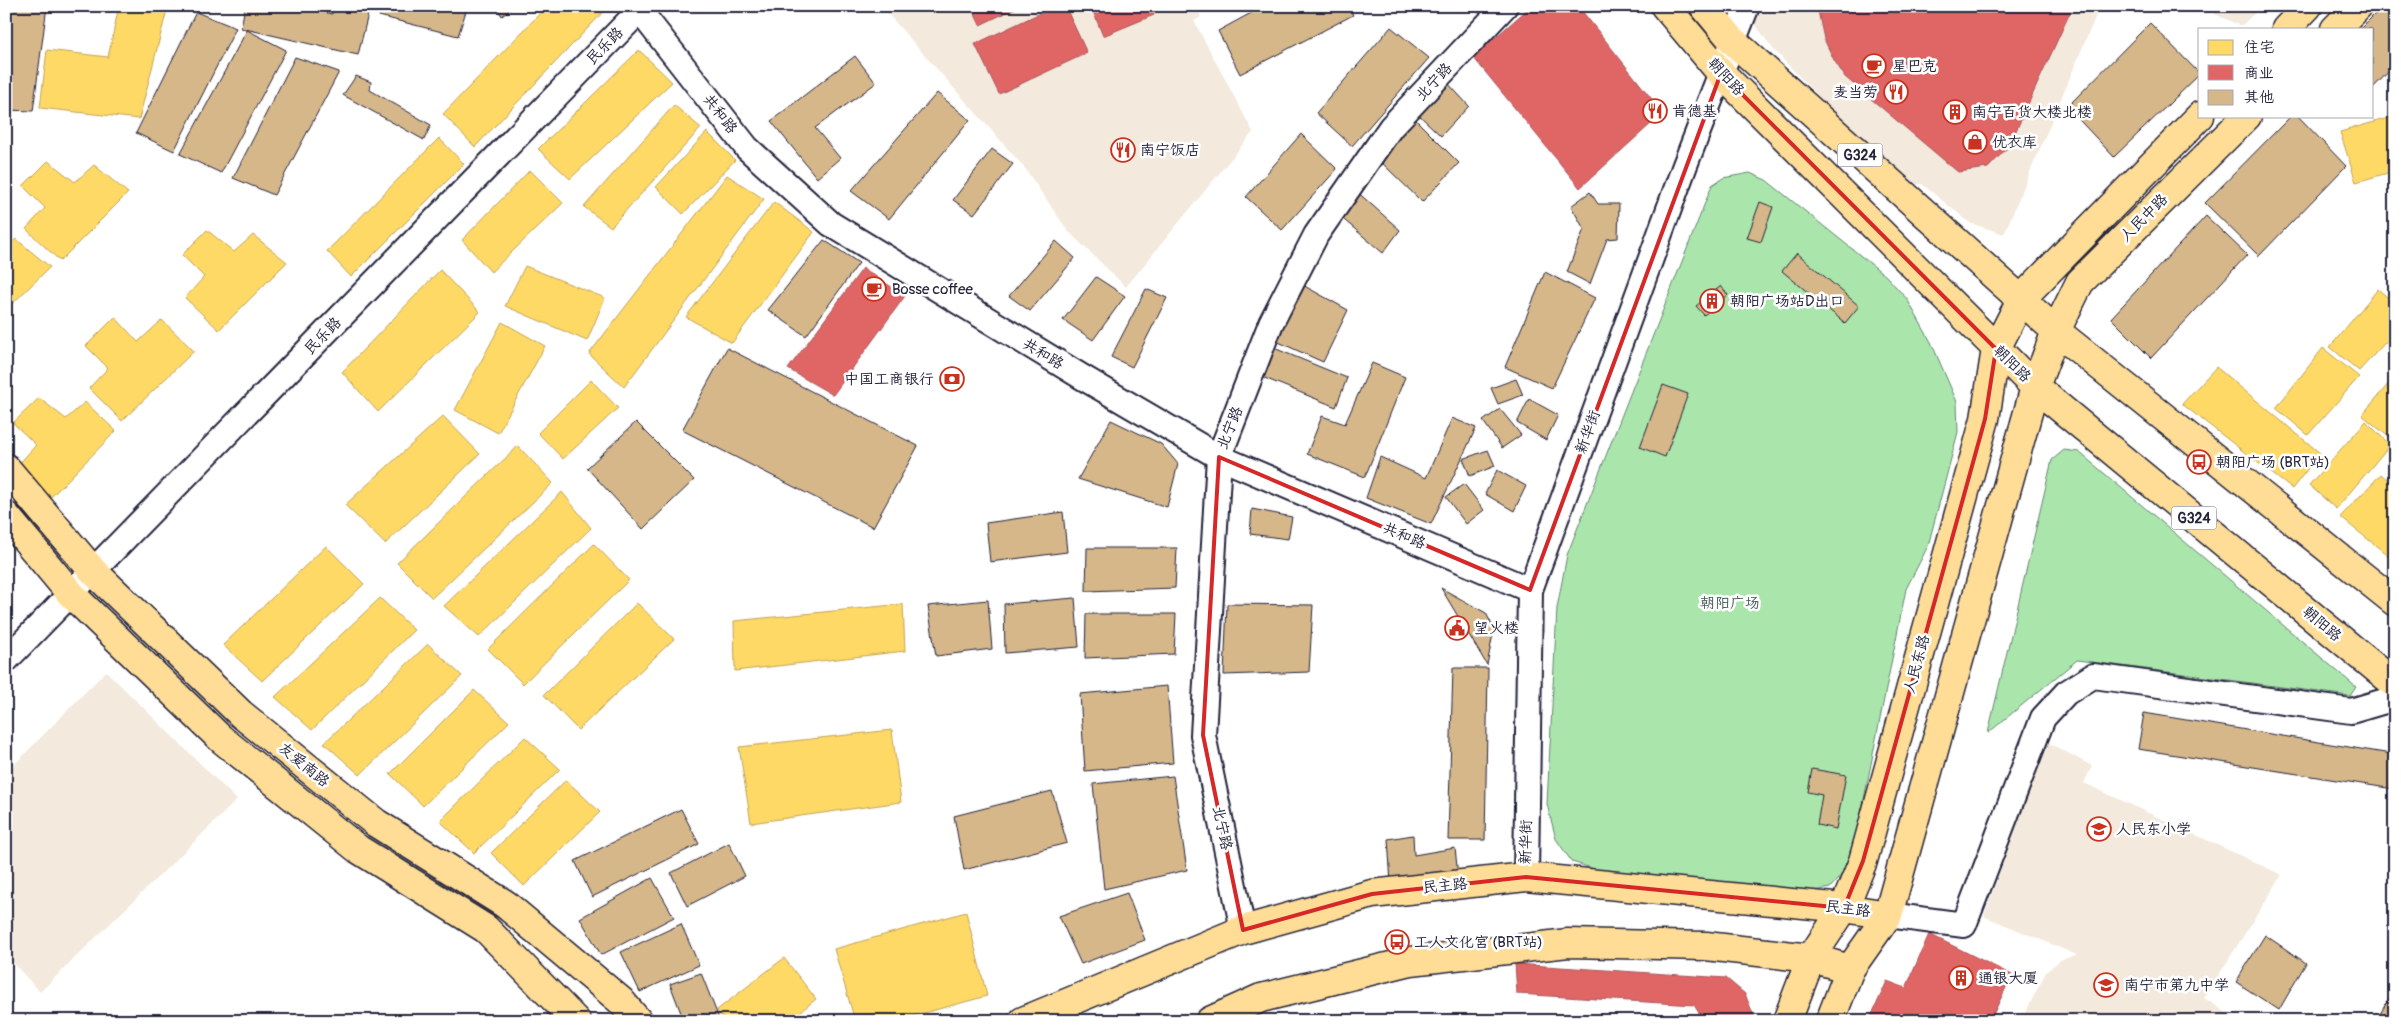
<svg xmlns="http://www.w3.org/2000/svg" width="2401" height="1027" font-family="Pangolin,'LXGW WenKai TC',sans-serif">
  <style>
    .built { fill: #f3e9dc }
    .green { fill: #aae6ac; stroke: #668474 }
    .homes { fill: #ffd966; stroke: #bda259 }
    .shops { fill: #e06666; stroke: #a75259 }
    .building { fill: #d6b78a; stroke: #22223b }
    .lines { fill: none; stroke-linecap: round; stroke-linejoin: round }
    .minor-casing { stroke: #22223b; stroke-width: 28 }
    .major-casing { stroke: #22223b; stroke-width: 31 }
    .minor { stroke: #fff; stroke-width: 24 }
    .major { stroke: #ffdd96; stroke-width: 28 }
    .marked { fill: none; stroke: #d62828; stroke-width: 4; stroke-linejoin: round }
    .labels { text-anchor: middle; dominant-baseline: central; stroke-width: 5; stroke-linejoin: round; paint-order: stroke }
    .shield { fill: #fff; stroke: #646476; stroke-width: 1 }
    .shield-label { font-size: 14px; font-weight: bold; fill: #22223b }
    .street-label { font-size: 15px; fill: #22223b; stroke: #fff }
    .poi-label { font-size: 15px; fill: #22223b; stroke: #fff; text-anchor: start }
    .park-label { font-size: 15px; fill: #4b5d5d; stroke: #fff }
  </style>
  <rect width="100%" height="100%" fill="#fff"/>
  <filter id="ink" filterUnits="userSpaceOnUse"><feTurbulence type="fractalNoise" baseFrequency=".02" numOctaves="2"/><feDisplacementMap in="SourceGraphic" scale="10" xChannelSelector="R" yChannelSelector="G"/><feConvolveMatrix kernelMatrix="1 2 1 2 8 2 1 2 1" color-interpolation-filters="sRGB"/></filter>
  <g filter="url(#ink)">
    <!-- built -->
    <path class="built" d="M881,6H1196L1201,17L1194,21L1253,132L1126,287L1068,231L1024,167Z
      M1742,6H2100L2004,234L1970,223L1922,184L1910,185L1889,170L1773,49Z
      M2197,6H2262L2241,26Z
      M106,671L237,800L40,992L6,955V773Z
      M2047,742L2092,766L2084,783L2282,875L2204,998L2239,1021H2021L2046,972L2060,960L2077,955L1984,916Z"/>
    <!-- green -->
    <path class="green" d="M1750,173L1766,180L1886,276L1907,299L1931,342L1957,402L1958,432L1928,546L1906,589L1851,864L1830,888L1799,894L1630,880L1572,862L1556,839L1547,804L1557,608L1567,555L1712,185L1723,178Z
      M2064,450L2079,452L2356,687L2350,696L2077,660L1988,733L2052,460Z"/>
    <!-- homes -->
    <path class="homes" d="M119,6H168L139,119L40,108L47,50L108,57Z
      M547,6L608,7L475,147L443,114Z
      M639,50L672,82L570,179L538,149Z
      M674,105L701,128L611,227L584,207Z
      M2395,116V171L2356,182L2340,132Z
      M707,132L735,160L683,214L656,187Z
      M439,138L464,164L351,277L327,251Z
      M48,161L75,182L94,165L128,193L60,261L26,229L45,208L23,186Z
      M530,170L563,203L491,272L462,240Z
      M727,175L764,199L624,387L589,354Z
      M774,202L814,232L732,343L686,317Z
      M207,230L234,252L253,235L287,262L219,330L185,298L204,277L182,255Z
      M16,239L50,267L6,310V248Z
      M525,266L605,298L587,341L505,306Z
      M440,270L480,312L378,412L342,372Z
      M2378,289L2395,304V332L2359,371L2330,347Z
      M115,317L138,342L162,320L194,351L122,421L89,388L108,368L86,346Z
      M502,322L545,346L498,433L455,410Z
      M2323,348L2359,377L2308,435L2276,408Z
      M2216,367L2320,453L2292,489L2182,404Z
      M2395,376V433L2390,438L2362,415Z
      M591,380L618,408L563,459L538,433Z
      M39,398L66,419L85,402L116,431L50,498L17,466L36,445L13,423Z
      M443,416L480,454L385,544L345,505Z
      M2366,421L2390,445L2336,509L2309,485Z
      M518,446L553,483L432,598L397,563Z
      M2381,474L2395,486V561L2340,517Z
      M562,492L591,528L479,637L444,606Z
      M594,544L629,580L523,684L488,649Z
      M326,546L364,584L262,681L223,645Z
      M380,598L414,630L312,730L275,697Z
      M637,603L674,639L578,730L544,695Z
      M903,604L905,651L735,671L734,621Z
      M428,644L462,676L360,775L324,743Z
      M474,690L509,722L423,806L390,774Z
      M892,730L901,802L751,823L739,747Z
      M525,737L560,769L474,853L440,821Z
      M566,780L600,812L524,886L491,853Z
      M966,912L987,996L894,1021H855L834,949Z
      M784,958L816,999L789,1021H725L717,1010Z"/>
    <!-- shops -->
    <path class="shops" d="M971,6H1020L980,25Z
      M1055,6H1065L1087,53L999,94L975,44Z
      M1091,6H1150L1154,15L1103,36Z
      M1531,6H1578L1663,113L1580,188L1473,57Z
      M1817,6H2073L2009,146L1988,168L1958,172L1845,77L1834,60L1824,39Z
      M863,268L905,296L833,395L788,369Z
      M1929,934L2012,975L1990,1021H1869L1887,981L1906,988Z
      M1515,964L1726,978L1745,994L1756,1021H1704L1694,1005L1517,994Z"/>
    <!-- building -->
    <path class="building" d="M6,6H47L33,111L6,110Z
      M245,6H299L332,14L334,6H370L358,55L241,28Z
      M380,6H459L467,8L458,36L379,16Z
      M496,6H515L502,16Z
      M1264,6H1348L1353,15L1240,74L1218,31Z
      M2383,6H2395V65L2372,89V29H2360Z
      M196,12L236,28L174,151L136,133Z
      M2150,23L2200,74L2114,157L2067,107Z
      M1391,27L1429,58L1352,146L1316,113Z
      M247,30L286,50L221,173L180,154Z
      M855,56L876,83L815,128L840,158L817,178L771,121Z
      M295,57L339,72L274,195L233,178Z
      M356,76L371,82L370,90L431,125L424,140L343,95Z
      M1446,81L1469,106L1441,136L1416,112Z
      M937,93L970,120L889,219L851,191Z
      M1412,116L1459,163L1422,202L1378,159Z
      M2291,116H2298L2346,166L2259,256L2205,203Z
      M1301,134L1337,169L1282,230L1246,197Z
      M992,149L1013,164L974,214L953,200Z
      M1354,189L1400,230L1383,253L1337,214Z
      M1590,192L1598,204H1619L1618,238L1607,239L1590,284L1567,272L1584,229L1571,206Z
      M1760,202L1773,207L1761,242L1747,238Z
      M2206,216L2247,255L2151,358L2111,318Z
      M824,240L859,263L806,336L768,310Z
      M1056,241L1075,258L1030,311L1009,296Z
      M1797,253L1859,306L1845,323L1782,271Z
      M1545,272L1595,298L1552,388L1505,367Z
      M1096,277L1125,296L1093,340L1063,320Z
      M1299,283L1348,310L1323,362L1274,340Z
      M1721,286L1728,295L1704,315L1696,306Z
      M1146,289L1167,298L1132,367L1111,357Z
      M727,348L918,446L873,527L682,430Z
      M1274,348L1347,378L1336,407L1262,377Z
      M1372,363L1405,377L1365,477L1307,454L1322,416L1345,424Z
      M1516,379L1523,395L1498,404L1491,388Z
      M1663,385L1688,394L1665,457L1640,447Z
      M1529,399L1558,415L1546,440L1517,423Z
      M1500,409L1521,435L1502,448L1483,421Z
      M1452,418L1476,428L1431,524L1366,498L1380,457L1426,478Z
      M1111,420L1161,444L1178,464L1167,507L1078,479Z
      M636,422L694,480L643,529L587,468Z
      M1488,450L1495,466L1470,476L1463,459Z
      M1497,470L1526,486L1514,511L1485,494Z
      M1464,484L1484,510L1466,524L1446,497Z
      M1252,509L1292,517L1288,539L1250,534Z
      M1063,512L1067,552L990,562L986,523Z
      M1087,548H1177L1175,588L1086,591Z
      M1441,588L1486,613L1494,629L1487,665Z
      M1075,598L1079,647L1005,653L1004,604Z
      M988,600L992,649L936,656L928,606Z
      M1227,604L1313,605L1309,672L1224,675Z
      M1086,614H1176L1174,654L1085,658Z
      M1453,668H1488L1485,840H1448Z
      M1167,686L1173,763L1085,771L1080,694Z
      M2144,713L2391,754L2394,789L2138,749Z
      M1812,769L1846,775L1836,829L1817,825L1822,795L1808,792Z
      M1173,776L1187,870L1104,889L1093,784Z
      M1052,791L1067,843L964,870L954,816Z
      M681,809L699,844L592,897L575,861Z
      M1413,835L1414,855L1455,848L1458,876L1391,883L1388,839Z
      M729,843L745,876L687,906L671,873Z
      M652,878L674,917L601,955L580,918Z
      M1127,893L1145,940L1081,964L1059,916Z
      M681,924L699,965L640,992L621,952Z
      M2265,935L2306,963L2279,1010L2236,982Z
      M701,973L720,1021H684L670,984Z
      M2395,988V1021H2376Z"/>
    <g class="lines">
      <!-- minor casing -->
      <g class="minor-casing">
        <path id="minor" d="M636,6L747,148L831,224L1082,377L1219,457L1530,590
          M6,660L639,11
          M1526,877L1530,590L1685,165L1747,6
          M1888,915L1964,925L2043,718L2066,693L2093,676L2351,711L2395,698
          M1243,930L1203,735L1219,457L1271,323L1316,235L1391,127L1505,6"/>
      </g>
      <!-- major casing -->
      <g class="major-casing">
        <path id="major" d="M1665,6L1721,73L2035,387L2395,684
          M1704,6L1733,41L2056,331L2395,602
          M2286,29L2308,6
          M2335,29L2358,6
          M6,468L93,571L241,714L376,823L505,904L621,1001L638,1021
          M6,516L71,594L220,738L358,849L486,929L576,1021
          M1023,1021L1243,930L1372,894L1526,877L1844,908L1888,915
          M1210,1021L1261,998L1411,961L1568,943L1706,946L1811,958L1850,969
          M1787,1021L1811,958L1844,908L1863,861L1985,419L1996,349L2022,298L2200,116
          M1830,1021L1850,969L1888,915L2035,387L2056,331L2080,282L2247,116"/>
      </g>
      <!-- minor -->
      <use href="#minor" class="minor"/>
      <!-- major -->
      <use href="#major" class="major"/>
    </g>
  </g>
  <!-- marked area -->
  <path class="marked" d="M1721,73L1996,349L1985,419L1863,861L1844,908L1526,877L1372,894L1243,930L1203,735L1219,457L1530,590Z"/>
  <!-- icons -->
  <defs>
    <g id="cafe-ring" transform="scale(1.25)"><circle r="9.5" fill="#fff" stroke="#c8321e" stroke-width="1.5"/><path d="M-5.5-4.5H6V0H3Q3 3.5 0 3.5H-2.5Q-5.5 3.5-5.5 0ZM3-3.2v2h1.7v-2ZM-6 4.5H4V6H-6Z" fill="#c8321e"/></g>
    <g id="restaurant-ring" transform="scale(1.25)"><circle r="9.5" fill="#fff" stroke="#c8321e" stroke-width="1.5"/><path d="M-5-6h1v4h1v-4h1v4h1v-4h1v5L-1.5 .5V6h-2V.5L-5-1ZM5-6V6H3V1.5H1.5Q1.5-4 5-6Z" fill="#c8321e"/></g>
    <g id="building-ring" transform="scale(1.25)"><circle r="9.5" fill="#fff" stroke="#c8321e" stroke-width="1.5"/><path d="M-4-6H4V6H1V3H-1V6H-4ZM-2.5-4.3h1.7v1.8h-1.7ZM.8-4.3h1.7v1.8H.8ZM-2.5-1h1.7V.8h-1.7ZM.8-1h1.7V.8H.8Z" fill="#c8321e"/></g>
    <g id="shop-ring" transform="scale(1.25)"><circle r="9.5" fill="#fff" stroke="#c8321e" stroke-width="1.5"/><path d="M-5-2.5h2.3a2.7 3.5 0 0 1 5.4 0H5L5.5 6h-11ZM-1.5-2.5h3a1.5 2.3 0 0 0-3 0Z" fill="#c8321e"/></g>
    <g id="bank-ring" transform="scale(1.25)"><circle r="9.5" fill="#fff" stroke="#c8321e" stroke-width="1.5"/><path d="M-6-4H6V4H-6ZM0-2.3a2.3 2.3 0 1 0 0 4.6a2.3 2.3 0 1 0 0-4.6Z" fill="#c8321e"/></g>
    <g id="bus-ring" transform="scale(1.25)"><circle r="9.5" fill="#fff" stroke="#c8321e" stroke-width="1.5"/><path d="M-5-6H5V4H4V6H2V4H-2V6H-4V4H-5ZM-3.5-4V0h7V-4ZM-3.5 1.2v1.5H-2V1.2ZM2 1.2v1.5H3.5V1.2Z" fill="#c8321e"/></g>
    <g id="civic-ring" transform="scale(1.25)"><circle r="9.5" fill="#fff" stroke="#c8321e" stroke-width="1.5"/><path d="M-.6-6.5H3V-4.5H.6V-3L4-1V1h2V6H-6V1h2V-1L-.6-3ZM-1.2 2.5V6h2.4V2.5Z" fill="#c8321e"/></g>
    <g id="school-ring" transform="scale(1.25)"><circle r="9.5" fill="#fff" stroke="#c8321e" stroke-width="1.5"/><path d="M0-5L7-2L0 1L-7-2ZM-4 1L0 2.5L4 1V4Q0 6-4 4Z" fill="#c8321e"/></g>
  </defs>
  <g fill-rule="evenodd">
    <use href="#cafe-ring" x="1874" y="66"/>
    <use href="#restaurant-ring" x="1896" y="92"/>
    <use href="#restaurant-ring" x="1655" y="111"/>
    <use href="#building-ring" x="1955" y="112"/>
    <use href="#shop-ring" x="1975" y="142"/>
    <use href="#restaurant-ring" x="1123" y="150"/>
    <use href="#cafe-ring" x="874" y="289"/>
    <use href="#building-ring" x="1712" y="301"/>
    <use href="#bank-ring" x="952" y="379"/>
    <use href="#bus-ring" x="2199" y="462"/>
    <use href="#civic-ring" x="1457" y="628"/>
    <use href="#school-ring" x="2099" y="829"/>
    <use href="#bus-ring" x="1397" y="942"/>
    <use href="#building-ring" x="1961" y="978"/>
    <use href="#school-ring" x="2106" y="985"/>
  </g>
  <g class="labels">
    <!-- shield labels -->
    <g class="shield">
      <rect x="1837.5" y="143.5" width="45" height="23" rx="4"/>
      <rect x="2171.5" y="506.5" width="45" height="23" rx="4"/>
    </g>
    <g class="shield-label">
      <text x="1860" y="155">G324</text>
      <text x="2194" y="518">G324</text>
    </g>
    <!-- street labels -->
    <g class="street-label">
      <text transform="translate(605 46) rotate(-46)">民乐路</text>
      <text transform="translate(1726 77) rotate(47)">朝阳路</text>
      <text transform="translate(1434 82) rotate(-47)">北宁路</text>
      <text transform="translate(720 114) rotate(52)">共和路</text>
      <text transform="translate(2144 218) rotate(-45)">人民中路</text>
      <text transform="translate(323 336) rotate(-46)">民乐路</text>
      <text transform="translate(1043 354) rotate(31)">共和路</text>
      <text transform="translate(2012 364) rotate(44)">朝阳路</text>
      <text transform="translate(1230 428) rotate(-68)">北宁路</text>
      <text transform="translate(1588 432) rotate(-70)">新华街</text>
      <text transform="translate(1404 536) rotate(23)">共和路</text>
      <text transform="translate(2322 624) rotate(40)">朝阳路</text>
      <text transform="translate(1917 664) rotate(-75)">人民东路</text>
      <text transform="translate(304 765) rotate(39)">友爱南路</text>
      <text transform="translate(1222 828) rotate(78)">北宁路</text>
      <text transform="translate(1526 842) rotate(-89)">新华街</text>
      <text transform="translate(1445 886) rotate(-6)">民主路</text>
      <text transform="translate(1848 909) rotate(7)">民主路</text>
    </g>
    <!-- poi labels -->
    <g class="poi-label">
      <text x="1892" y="66">星巴克</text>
      <text x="1878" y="92" text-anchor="end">麦当劳</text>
      <text x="1672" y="111">肯德基</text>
      <text x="1972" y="112">南宁百货大楼北楼</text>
      <text x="1992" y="142">优衣库</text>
      <text x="1140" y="150">南宁饭店</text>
      <text x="892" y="289">Bosse coffee</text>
      <text x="1730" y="301">朝阳广场站D出口</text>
      <text x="934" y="379" text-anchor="end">中国工商银行</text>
      <text x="2216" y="462">朝阳广场 (BRT站)</text>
      <text x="1474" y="628">望火楼</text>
      <text x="2116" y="829">人民东小学</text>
      <text x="1414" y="942">工人文化宫 (BRT站)</text>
      <text x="1978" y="978">通银大厦</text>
      <text x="2124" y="985">南宁市第九中学</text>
    </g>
    <!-- park labels -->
    <g class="park-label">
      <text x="1730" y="603">朝阳广场</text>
    </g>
  </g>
  <!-- margin -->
  <rect width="2401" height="1027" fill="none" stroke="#fff" stroke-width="25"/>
  <rect x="12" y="12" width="2376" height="1002" fill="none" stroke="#22223b" stroke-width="2" filter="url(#ink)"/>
  <!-- legend -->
  <rect x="2198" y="28" width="175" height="90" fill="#ffffff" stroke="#a7a7b1"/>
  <rect x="2208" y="40" width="25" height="15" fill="#ffd966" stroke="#a7a7b1"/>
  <text x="2244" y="52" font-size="15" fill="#22223b">住宅</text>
  <rect x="2208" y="65" width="25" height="15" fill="#e06666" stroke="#a7a7b1"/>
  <text x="2244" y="78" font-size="15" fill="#22223b">商业</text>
  <rect x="2208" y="90" width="25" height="15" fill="#d6b78a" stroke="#a7a7b1"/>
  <text x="2244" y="102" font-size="15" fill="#22223b">其他</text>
</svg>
